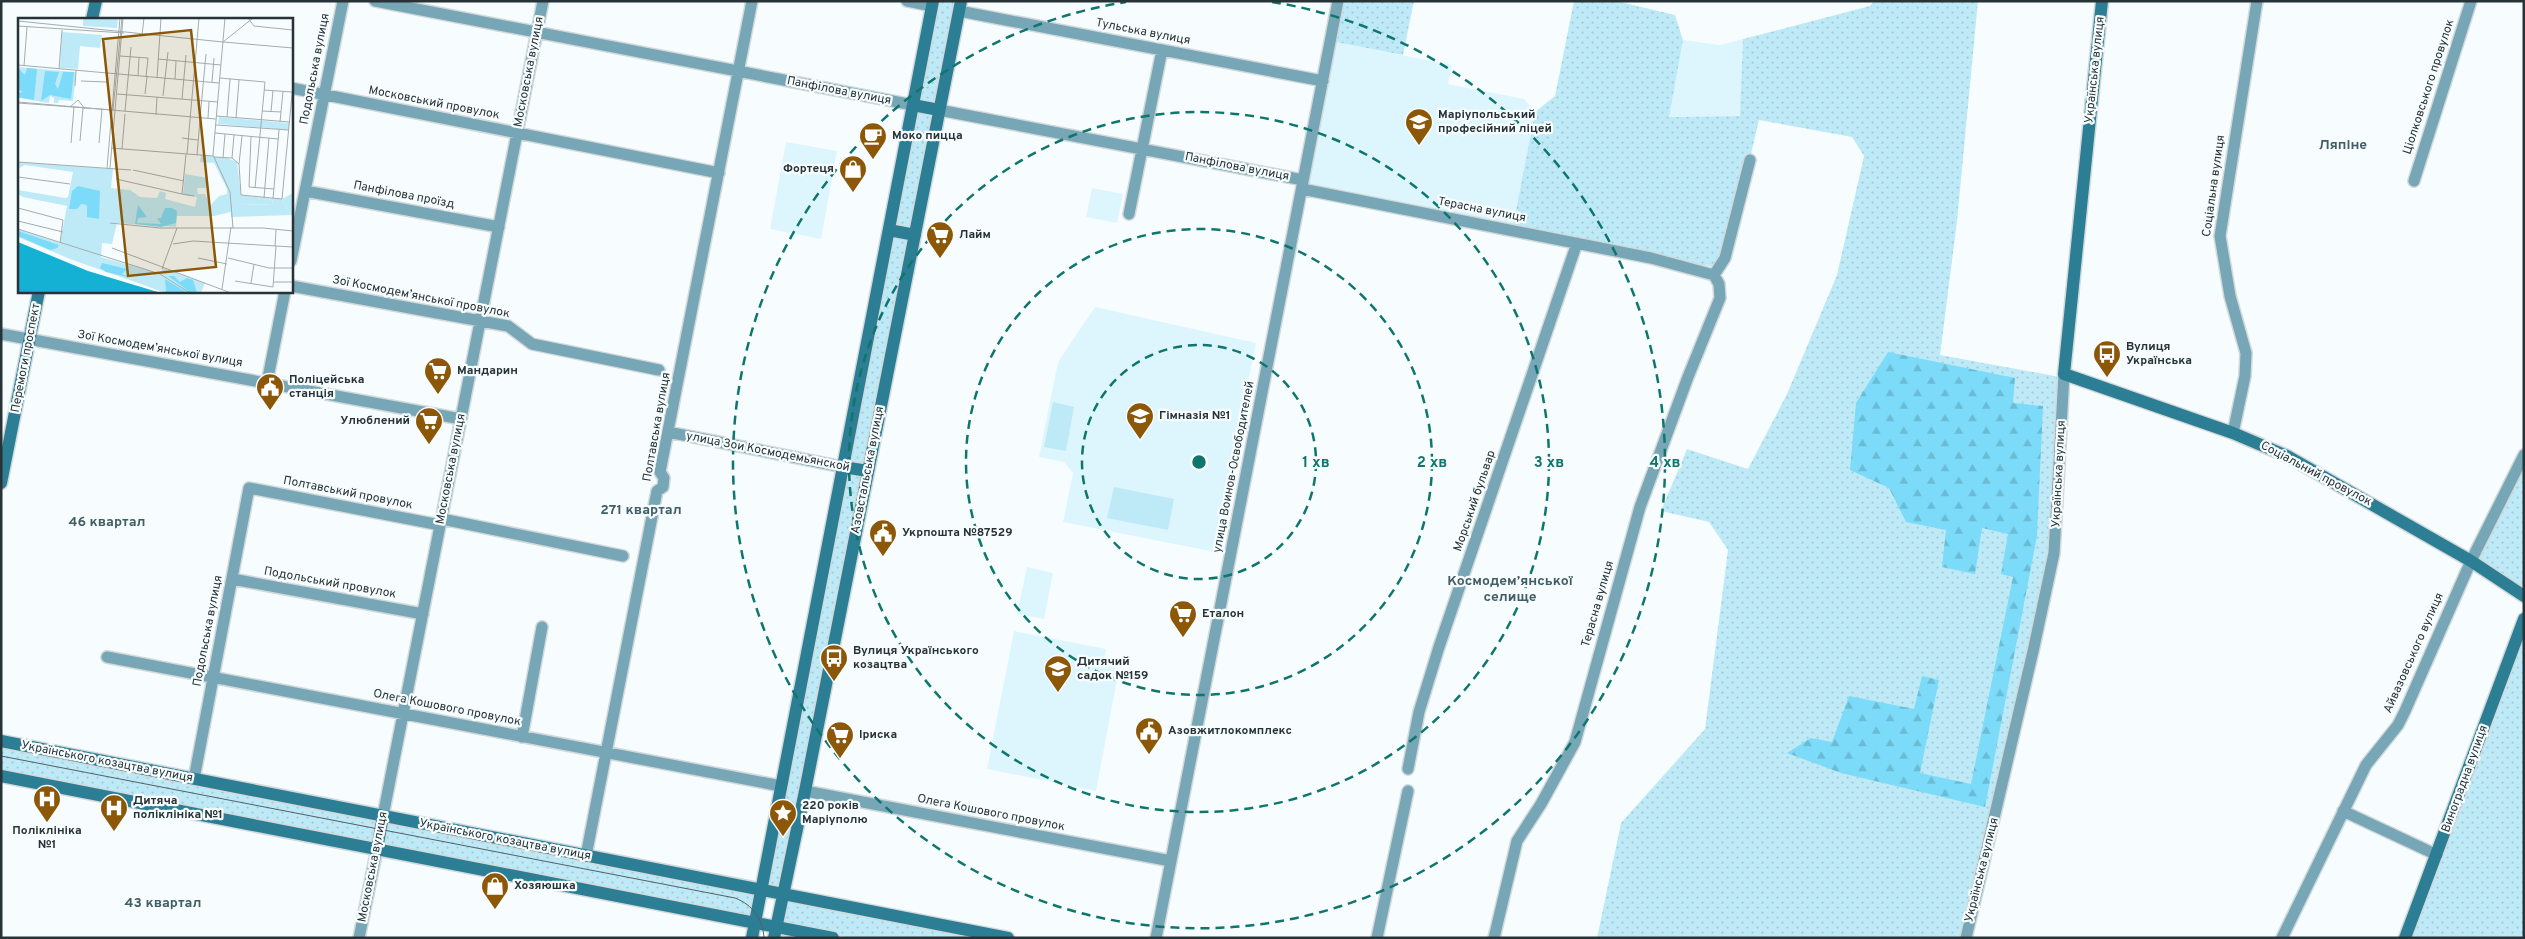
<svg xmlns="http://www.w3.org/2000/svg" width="2525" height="939" font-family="Overpass,sans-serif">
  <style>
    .built { fill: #ddf6fe }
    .green { fill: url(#green-dots) }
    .forest { fill: url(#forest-firs) }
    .pitch { fill: #beeaf8 }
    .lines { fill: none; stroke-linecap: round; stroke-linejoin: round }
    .street-casing { stroke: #d2d9db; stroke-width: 14 }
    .secondary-casing { stroke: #d2d9db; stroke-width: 15 }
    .street { stroke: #77a7b6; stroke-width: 11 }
    .secondary { stroke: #2b7e94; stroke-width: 12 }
    .tram { stroke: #556063; stroke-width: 1 }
    .ring { fill: none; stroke: #0f766e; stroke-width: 2.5; stroke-dasharray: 9 6 }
    .labels { text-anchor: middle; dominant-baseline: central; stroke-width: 4.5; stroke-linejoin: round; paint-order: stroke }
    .street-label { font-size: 12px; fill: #273337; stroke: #f7fdff }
    .poi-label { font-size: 12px; font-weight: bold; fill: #273337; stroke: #f7fdff; text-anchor: start }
    .neighbourhood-label { font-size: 14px; font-weight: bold; fill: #415d66; stroke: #f7fdff }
    .inset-road { fill: none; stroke: #a4acaf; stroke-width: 1 }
    .view { fill: #8c5706; fill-opacity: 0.15; stroke: #8c5706; stroke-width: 2.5 }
    .inset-edge { fill: none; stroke: #273337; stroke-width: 2.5 }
    .centre { fill: #0f766e; stroke: #f7fdff; stroke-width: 2.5 }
    .ring-label { font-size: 15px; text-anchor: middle; font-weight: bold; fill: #0f766e; stroke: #f7fdff; stroke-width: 4.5; stroke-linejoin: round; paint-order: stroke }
  </style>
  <defs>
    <pattern id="green-dots" width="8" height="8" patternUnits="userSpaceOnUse" patternTransform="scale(1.25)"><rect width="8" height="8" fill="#beeaf8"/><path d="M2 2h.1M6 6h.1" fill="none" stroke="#a3c9d5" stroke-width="1.8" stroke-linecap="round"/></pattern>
    <pattern id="forest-firs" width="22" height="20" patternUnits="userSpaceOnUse" patternTransform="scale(1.25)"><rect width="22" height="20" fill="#7bdbf8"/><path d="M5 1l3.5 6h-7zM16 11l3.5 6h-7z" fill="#6abcd5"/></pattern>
  </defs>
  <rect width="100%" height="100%" fill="#f7fdff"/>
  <!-- built -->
  <path class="built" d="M1743,39L1741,116L1668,117L1683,40L1720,45Z
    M1330,41L1452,65L1448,84L1524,99L1535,112L1512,231L1302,189Z
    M786,142L837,151L821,239L770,229Z
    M1092,188L1123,194L1117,223L1086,217Z
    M1095,307L1256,343L1215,552L1063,522L1073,473L1064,462L1039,457L1058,362Z
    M1027,567L1053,573L1044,619L1017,614Z
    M1014,631L1106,649L1103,665L1119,669L1096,791L987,769Z"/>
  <!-- green -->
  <path class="green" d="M936,1H958L782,891L763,887Z
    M1338,1H1414L1403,55L1330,41Z
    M1574,1H1616L1675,15L1683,40L1669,117L1740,116L1743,39L1870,6L1874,1H1978L1957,221L1940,355L2060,377L2053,536L2004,760L1960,938H1597L1621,823L1705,729L1728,550L1709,522L1661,511L1687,449L1748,469L1787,394L1837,275L1864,156L1852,137L1759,120L1724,268L1651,258L1512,231L1535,112L1555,96Z
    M2524,455V596L2471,561Z
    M2524,619V938H2405Z
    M1,745L379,819L374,845L1,773Z
    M386,820L757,892L752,919L381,847Z
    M788,898L991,938H850L781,924Z"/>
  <!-- forest -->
  <path class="forest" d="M1888,352L2015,378L2013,403L2043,406L2037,536L1985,807L1841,773L1787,753L1811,738L1832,742L1849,696L1914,709L1922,676L1939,680L1920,773L1971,784L2013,577L2001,574L2008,534L1982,528L1975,574L1942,567L1946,530L1906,522L1889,488L1850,470L1856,403Z"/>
  <!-- pitch -->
  <path class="pitch" d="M1053,402L1074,407L1066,451L1044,447Z
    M1114,487L1174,499L1168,530L1107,518Z"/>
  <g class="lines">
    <!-- street casing -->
    <g class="street-casing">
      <path id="street" d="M375,1L913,105
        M907,1L932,6
        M959,11L1323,81
        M291,88L719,173
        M939,110L1303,180
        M2414,181L2471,1
        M1302,189L1651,258L1714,275L1725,258L1750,160
        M305,191L499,227
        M1129,214L1162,50
        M291,261L343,1
        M291,286L508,326L532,344L659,370
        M1,334L461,419
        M267,383L285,291
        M668,432L843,467
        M2233,433L2245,376L2246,353L2230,296L2220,236L2257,1
        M442,519L623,556
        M232,579L423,614
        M107,657L781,786
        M522,737L542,627
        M1408,769L1419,712L1439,647L1577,243
        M194,779L249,488L440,525
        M805,791L1171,861
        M2343,811L2437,855
        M383,816L543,1
        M586,856L657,491L663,487L664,478L660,472L752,1
        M359,938L377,849
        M1156,938L1338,1
        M1377,938L1408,791
        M1494,938L1517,841L1541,804L1575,742L1640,507L1688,377L1720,298L1719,284L1714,275
        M1966,938L2034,647L2054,553L2064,374
        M2282,938L2366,765L2398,725L2405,711L2471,561L2524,455"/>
    </g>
    <!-- secondary casing -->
    <g class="secondary-casing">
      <path id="secondary" d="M2102,1L2064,374L2233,433L2287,456L2471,561L2524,596
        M92,19L96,1
        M913,105L939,110
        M889,230L915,235
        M843,467L868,471
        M1,483L39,291
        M1,741L1008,938
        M1,776L833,938
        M377,849L383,816
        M752,938L933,1
        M774,938L805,791L961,1
        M2405,938L2524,619"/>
    </g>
    <!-- street -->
    <use href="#street" class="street"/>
    <!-- secondary -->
    <use href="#secondary" class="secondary"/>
    <!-- tram -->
    <path class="tram" d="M1,756L735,898C753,905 763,919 764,938"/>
  </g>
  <!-- distance rings -->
  <g class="ring">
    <circle cx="1199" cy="462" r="117"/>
    <circle cx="1199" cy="462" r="233"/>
    <circle cx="1199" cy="462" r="350"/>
    <path d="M1272 2A466 466 0 1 1 1126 2"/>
  </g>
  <!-- icons -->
  <defs>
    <g id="university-pin" transform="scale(1.4375)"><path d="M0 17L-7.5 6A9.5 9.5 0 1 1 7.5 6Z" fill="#8c5706" stroke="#f7fdff"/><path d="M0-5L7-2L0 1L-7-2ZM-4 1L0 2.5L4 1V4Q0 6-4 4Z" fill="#fff"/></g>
    <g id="cafe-pin" transform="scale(1.4375)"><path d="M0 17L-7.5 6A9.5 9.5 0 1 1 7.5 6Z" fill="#8c5706" stroke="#f7fdff"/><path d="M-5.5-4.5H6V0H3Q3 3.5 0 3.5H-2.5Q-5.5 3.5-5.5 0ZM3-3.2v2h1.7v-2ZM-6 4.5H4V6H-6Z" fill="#fff"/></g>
    <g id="shop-pin" transform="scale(1.4375)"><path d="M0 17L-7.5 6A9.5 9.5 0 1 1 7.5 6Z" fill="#8c5706" stroke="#f7fdff"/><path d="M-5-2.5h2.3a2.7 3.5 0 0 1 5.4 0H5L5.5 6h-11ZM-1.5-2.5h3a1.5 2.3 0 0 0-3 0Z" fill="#fff"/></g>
    <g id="supermarket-pin" transform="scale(1.4375)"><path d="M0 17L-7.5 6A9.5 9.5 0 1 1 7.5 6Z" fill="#8c5706" stroke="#f7fdff"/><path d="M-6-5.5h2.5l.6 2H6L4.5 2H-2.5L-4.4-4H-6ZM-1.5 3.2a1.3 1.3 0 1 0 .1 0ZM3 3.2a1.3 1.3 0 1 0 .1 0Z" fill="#fff"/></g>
    <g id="bus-pin" transform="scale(1.4375)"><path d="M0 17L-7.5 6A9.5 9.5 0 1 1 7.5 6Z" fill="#8c5706" stroke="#f7fdff"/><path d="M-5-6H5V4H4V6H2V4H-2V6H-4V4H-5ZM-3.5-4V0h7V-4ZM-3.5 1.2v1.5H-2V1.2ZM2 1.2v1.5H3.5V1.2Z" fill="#fff"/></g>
    <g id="civic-pin" transform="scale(1.4375)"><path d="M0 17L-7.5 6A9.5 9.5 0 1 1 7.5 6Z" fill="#8c5706" stroke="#f7fdff"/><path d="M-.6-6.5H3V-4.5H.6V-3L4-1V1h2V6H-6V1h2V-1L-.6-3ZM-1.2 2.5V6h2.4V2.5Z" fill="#fff"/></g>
    <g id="school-pin" transform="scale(1.4375)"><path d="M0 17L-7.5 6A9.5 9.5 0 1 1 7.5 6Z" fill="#8c5706" stroke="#f7fdff"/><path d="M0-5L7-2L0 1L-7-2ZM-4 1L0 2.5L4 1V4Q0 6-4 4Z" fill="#fff"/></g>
    <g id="hospital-pin" transform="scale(1.4375)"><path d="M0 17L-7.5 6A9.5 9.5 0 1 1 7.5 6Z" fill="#8c5706" stroke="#f7fdff"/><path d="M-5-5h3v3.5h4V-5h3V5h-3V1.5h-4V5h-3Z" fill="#fff"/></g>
    <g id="sight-pin" transform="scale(1.4375)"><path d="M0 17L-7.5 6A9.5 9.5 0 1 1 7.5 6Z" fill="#8c5706" stroke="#f7fdff"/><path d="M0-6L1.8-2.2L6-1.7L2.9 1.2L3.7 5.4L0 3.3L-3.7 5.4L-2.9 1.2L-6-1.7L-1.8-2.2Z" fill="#fff"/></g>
  </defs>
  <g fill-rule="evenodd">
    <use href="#university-pin" x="1419" y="122"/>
    <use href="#cafe-pin" x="873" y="136"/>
    <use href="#shop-pin" x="853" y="169"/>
    <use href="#supermarket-pin" x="940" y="235"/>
    <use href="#bus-pin" x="2107" y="354"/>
    <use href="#supermarket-pin" x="438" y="371"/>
    <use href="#civic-pin" x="270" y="387"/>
    <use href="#school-pin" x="1140" y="416"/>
    <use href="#supermarket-pin" x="429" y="421"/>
    <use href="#civic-pin" x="883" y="533"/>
    <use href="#supermarket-pin" x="1183" y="614"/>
    <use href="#bus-pin" x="834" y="658"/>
    <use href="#school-pin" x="1058" y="669"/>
    <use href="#civic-pin" x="1149" y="731"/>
    <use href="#supermarket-pin" x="840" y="735"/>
    <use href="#hospital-pin" x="47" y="799"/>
    <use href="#hospital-pin" x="114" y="808"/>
    <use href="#sight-pin" x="783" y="813"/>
    <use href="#shop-pin" x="495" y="886"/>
  </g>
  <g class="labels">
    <!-- street labels -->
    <g class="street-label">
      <text transform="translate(1143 32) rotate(11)">Тульська вулиця</text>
      <text transform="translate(315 69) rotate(-79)">Подольська вулиця</text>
      <text transform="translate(2095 70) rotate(-84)">Українська вулиця</text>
      <text transform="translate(529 72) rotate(-79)">Московська вулиця</text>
      <text transform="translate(2429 87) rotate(-72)">Ціолковського провулок</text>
      <text transform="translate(839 91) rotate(11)">Панфілова вулиця</text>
      <text transform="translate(434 103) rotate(11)">Московський провулок</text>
      <text transform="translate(1237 167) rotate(11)">Панфілова вулиця</text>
      <text transform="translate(2214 186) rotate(-82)">Соціальна вулиця</text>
      <text transform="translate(404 195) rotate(11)">Панфілова проїзд</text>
      <text transform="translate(1482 210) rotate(11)">Терасна вулиця</text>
      <text transform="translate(421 297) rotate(11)">Зої Космодем’янської провулок</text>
      <text transform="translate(160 349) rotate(10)">Зої Космодем’янської вулиця</text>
      <text transform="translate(26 358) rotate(-79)">Перемоги проспект</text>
      <text transform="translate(657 427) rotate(-80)">Полтавська вулиця</text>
      <text transform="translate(768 452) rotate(11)">улица Зои Космодемьянской</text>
      <text transform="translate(1234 467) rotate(-79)">улица Воинов-Освободителей</text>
      <text transform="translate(451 469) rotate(-79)">Московська вулиця</text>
      <text transform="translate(868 470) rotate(-79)">Азовстальська вулиця</text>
      <text transform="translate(2059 474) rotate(-87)">Українська вулиця</text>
      <text transform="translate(2316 474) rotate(28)">Соціальний провулок</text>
      <text transform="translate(348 493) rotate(11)">Полтавський провулок</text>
      <text transform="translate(1475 501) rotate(-71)">Морський бульвар</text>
      <text transform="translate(330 583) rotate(10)">Подольський провулок</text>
      <text transform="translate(1598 604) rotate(-74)">Терасна вулиця</text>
      <text transform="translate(208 631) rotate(-79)">Подольська вулиця</text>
      <text transform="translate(2414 653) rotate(-66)">Айвазовського вулиця</text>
      <text transform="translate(447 708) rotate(11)">Олега Кошового провулок</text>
      <text transform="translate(107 762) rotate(11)">Українського козацтва вулиця</text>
      <text transform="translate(2465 779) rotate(-70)">Виноградна вулиця</text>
      <text transform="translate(991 813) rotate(11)">Олега Кошового провулок</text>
      <text transform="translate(505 840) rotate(11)">Українського козацтва вулиця</text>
      <text transform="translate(373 867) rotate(-79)">Московська вулиця</text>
      <text transform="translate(1982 870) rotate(-76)">Українська вулиця</text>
    </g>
    <!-- poi labels -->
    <g class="poi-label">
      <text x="1438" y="115">Маріупольський<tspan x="1438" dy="14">професійний ліцей</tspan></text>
      <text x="892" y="136">Моко пицца</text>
      <text x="834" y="169" text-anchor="end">Фортеця</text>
      <text x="959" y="235">Лайм</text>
      <text x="2126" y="347">Вулиця<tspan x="2126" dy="14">Українська</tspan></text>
      <text x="457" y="371">Мандарин</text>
      <text x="289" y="380">Поліцейська<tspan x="289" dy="14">станція</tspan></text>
      <text x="1159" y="416">Гімназія №1</text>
      <text x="410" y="421" text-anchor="end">Улюблений</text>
      <text x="902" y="533">Укрпошта №87529</text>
      <text x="1202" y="614">Еталон</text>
      <text x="853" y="651">Вулиця Українського<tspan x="853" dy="14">козацтва</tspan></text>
      <text x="1077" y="662">Дитячий<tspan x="1077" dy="14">садок №159</tspan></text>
      <text x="1168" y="731">Азовжитлокомплекс</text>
      <text x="859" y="735">Іриска</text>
      <text x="133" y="801">Дитяча<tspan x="133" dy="14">поліклініка №1</tspan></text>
      <text x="802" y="806">220 років<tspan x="802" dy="14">Маріуполю</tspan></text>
      <text x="47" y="831" text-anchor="middle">Поліклініка<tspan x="47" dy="14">№1</tspan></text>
      <text x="514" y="886">Хозяюшка</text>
    </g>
    <!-- neighbourhood labels -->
    <g class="neighbourhood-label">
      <text x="2343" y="145">Ляпіне</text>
      <text x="641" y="510">271 квартал</text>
      <text x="107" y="522">46 квартал</text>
      <text x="1510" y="581">Космодем’янської<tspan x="1510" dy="16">селище</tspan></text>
      <text x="163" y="903">43 квартал</text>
    </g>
  </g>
  <!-- overview -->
  <g transform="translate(18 18)">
    <rect width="275" height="275" fill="#f7fdff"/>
    <path d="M65,0H100L99,10L65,8ZM44,14L84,17L82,30L62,28L60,51L42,50ZM0,49L58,54L55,83L41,82L40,85H36V80L32,78L31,85L0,80ZM201,99L271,105V112L200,106ZM183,137L209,140L219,144L223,177L255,181L254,186L226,187L221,184V179H213V194L196,198H159L158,209L99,205L94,226L84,225L83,239L142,256L145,250L187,265L183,275H148L52,241L0,219V211L42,225L49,188L5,179L0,176V172L47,180L50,179L55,154L7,147L1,150L0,144L95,151L93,170L112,172L122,179L139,180L142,173L148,175L147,181L177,189L179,179L165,177L167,156L190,160L188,170H179L180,176H187L192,188L201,178L209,176V171L196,145L182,144ZM275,175V197H273L264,181Z" fill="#beeaf8"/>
    <path d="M0,50L7,57L9,50L19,51L16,82L0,79V75L5,74L0,71ZM27,53L41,54L37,66L40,71L45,54H56L53,81L32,77L23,83ZM60,168L82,173L81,201L69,199V187L63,186L59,191H51L54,173ZM120,187L129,199L120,200L119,205L143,206L139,200H143L147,190H154L159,193L158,205L143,209L117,206ZM0,213L41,227L39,230L32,232L0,218ZM84,245L109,251L104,256L114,260L88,254L82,250ZM150,258H156L162,264L169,260L175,262L179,275H173ZM147,261L170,275L148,274Z" fill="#7bdbf8"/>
    <path d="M213,179H221V184L226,187L254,186L255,181H264L273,197L213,199Z" fill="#beeaf8"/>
    <path d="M0,224L70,253L143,275H0Z" fill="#14b1d4"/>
    <path class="inset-road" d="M207,0L195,137L212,174L215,210M230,0L236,8L275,12M0,3L205,24L235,0M0,8L106,15M124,17L126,0M205,24L275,30M102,38L130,40L128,59M140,41L203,47M0,47L201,65M6,48L9,9M41,51L44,12M120,58L121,40M139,60L143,0M202,60L247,64L237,170M157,61L158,43M63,63L89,64M194,64L196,40M57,68L58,52M246,72L274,74M99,76L200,84M127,76L129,59M145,78L150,34M164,81L168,37M0,84L198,101M0,85L95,92L104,0M52,89L60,82L67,91M107,93L113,29M244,93L263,94M253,94L255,72M138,97L139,79M198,98L272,104M209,99L212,61M182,100L188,36M190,100L191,84M218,100L221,62M262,104L265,73M198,107L271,112M197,115L260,121M224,118L221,146L223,177L264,181L275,66M233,119L231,169L256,171M164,120L180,122M62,123L65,90M53,125L56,89M81,125L84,91M93,130L195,138M104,131L107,96M168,136L164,176L176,178M169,136L181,0M179,137L182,102M196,139L214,140L221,146M205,140L207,116M214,140L216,117M0,144L113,152M89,150L102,0M92,150L105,0M115,152L166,163M0,159L52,166M98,161L164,176M246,180L251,120M255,181L261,112M0,190L45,202L42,225M0,203L45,214M92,205L142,210H245L275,213M0,211L142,256M155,226L175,223L275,229M257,228L258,212M94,230L213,275M180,240L209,246M210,240L251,250H275M144,251L159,210M142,256L172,275M217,263L255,269L258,228M255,264H275M233,265L236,246M204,271L213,209"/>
    <path class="view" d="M173,12L198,249L110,258L85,21Z"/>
    <rect width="275" height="275" class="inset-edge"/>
  </g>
  <circle cx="1199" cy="462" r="8" class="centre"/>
  <g class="ring-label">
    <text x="1316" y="467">1 хв</text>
    <text x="1432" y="467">2 хв</text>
    <text x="1549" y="467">3 хв</text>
    <text x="1665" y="467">4 хв</text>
  </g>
  <!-- border -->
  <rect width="2525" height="939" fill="none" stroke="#273337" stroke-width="5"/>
</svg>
